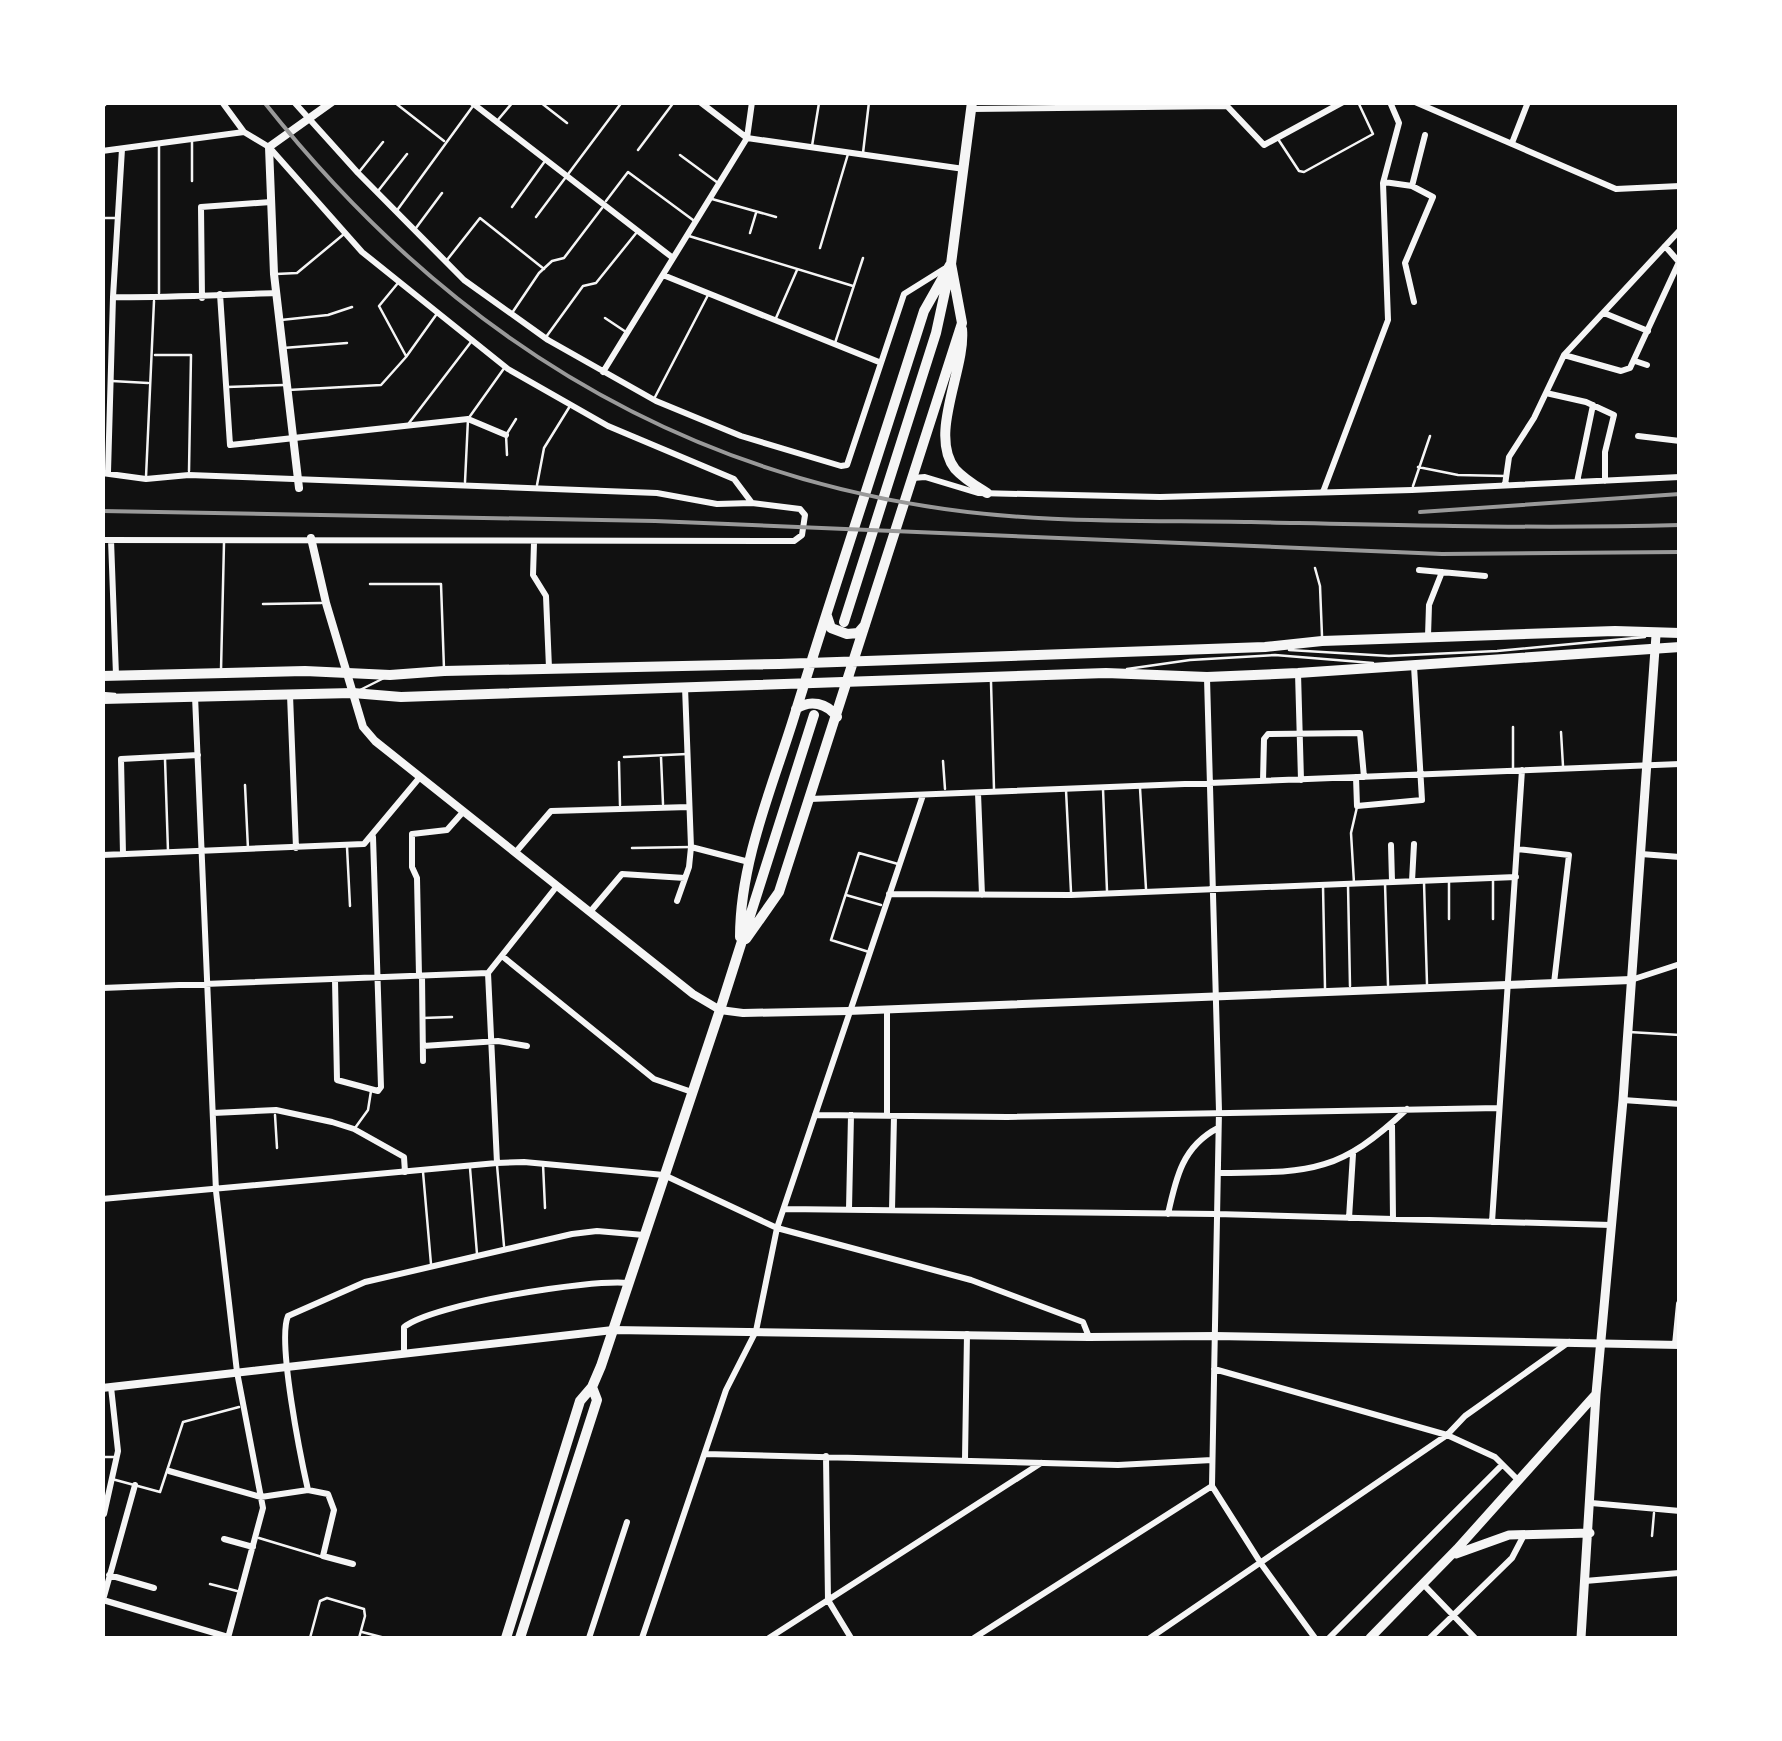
<svg xmlns="http://www.w3.org/2000/svg" width="1782" height="1741" font-family="'Playfair Display',serif">
  <style>
    .lines { fill: none; stroke-linecap: round; stroke-linejoin: round }
    .service { stroke: #f5f5f5; stroke-width: 2.5 }
    .minor { stroke: #f5f5f5; stroke-width: 6 }
    .tertiary { stroke: #f5f5f5; stroke-width: 8 }
    .secondary { stroke: #f5f5f5; stroke-width: 9 }
    .primary { stroke: #f5f5f5; stroke-width: 10 }
    .rail { stroke: #9a9a9a; stroke-width: 4 }
  </style>
  <rect width="100%" height="100%" fill="#111"/>
  <g class="lines">
    <!-- service -->
    <path class="service" d="M394,102L444,141
      M540,102L567,123
      M102,106L105,105
      M497,121L513,102
      M1278,139L1299,171L1304,172L1373,134L1358,102
      M812,146L819,103
      M638,150L674,102
      M863,153L869,102
      M680,155L718,183
      M359,172L383,142
      M192,181V142
      M378,191L407,154
      M712,199L776,217
      M606,201L628,172L693,220
      M512,207L545,161
      M398,209L473,106
      M536,217L622,102
      M102,218H117
      M416,228L442,193
      M750,233L756,213
      M689,236L853,286
      M820,248L848,154
      M447,260L480,218L544,269
      M276,274L297,273L344,234
      M398,283L379,306L406,356
      M159,293V146
      M512,313L539,273L552,261L564,258L602,208
      M605,318L626,332
      M776,318L797,270
      M281,320L328,315L352,307
      M546,337L583,286L596,283L637,232
      M835,343L863,258
      M283,348L347,343
      M155,355H191L189,471
      M112,381L148,383
      M227,387L284,385
      M288,390L381,385L406,357L436,315
      M654,399L708,295
      M409,423L471,342
      M507,455L506,435L516,419
      M1418,467L1458,475L1505,476
      M146,477L154,301
      M465,482L468,419L505,367
      M537,485L544,448L570,406
      M1413,486L1430,436
      M1315,568L1320,586L1322,636
      M370,584H441L444,669
      M263,604L321,603
      M1289,650L1389,656L1497,651L1645,637
      M1127,669L1190,660L1275,655L1373,663
      M221,670L224,543
      M991,682L994,789
      M360,690L384,678
      M102,693L115,694
      M1513,727V771
      M1561,732L1563,766
      M624,757L687,754
      M661,757L663,804
      M165,759L168,851
      M943,761L945,789
      M619,762L620,805
      M245,785L248,849
      M1140,788L1146,889
      M1103,789L1107,891
      M1066,790L1071,892
      M347,847L350,906
      M632,848L691,847
      M1449,881V919
      M1493,881V919
      M1424,882L1427,984
      M1354,883L1351,833L1357,807
      M1385,883L1388,985
      M1348,885L1350,986
      M1323,886L1325,988
      M846,895L881,905
      M869,952L831,940L859,853L898,864
      M423,1018L452,1017
      M1629,1032L1680,1035
      M275,1115L277,1148
      M355,1128L368,1110L371,1091
      M543,1164L545,1208
      M497,1165L504,1246
      M470,1168L477,1254
      M423,1172L431,1264
      M102,1457H116
      M112,1479L160,1492L183,1422L239,1407
      M1652,1536L1654,1513
      M259,1538L322,1557
      M210,1584L237,1591
      M362,1632L385,1638
      M310,1638L320,1601L327,1598L364,1609L365,1616L359,1638"/>
    <!-- minor -->
    <path class="minor" d="M222,102L244,132L269,147L362,252L508,369L608,426L734,479L752,503
      M294,102L358,173L464,280L548,340L656,401L741,436L841,466L847,465L904,294L944,269
      M471,102L673,258
      M700,102L747,138L964,169
      M1415,102L1616,189L1680,186
      M971,109L1227,106L1264,145L1343,102
      M1512,143L1528,102
      M102,151L244,132
      M1384,182L1412,186L1433,197L1405,263L1414,302
      M1412,186L1425,135
      M663,275L879,362
      M220,294L230,445L468,419L506,435
      M113,297C168,298 221,295 276,293
      M202,298L201,207L271,202
      M1604,313L1648,331
      M1564,355L1621,371L1630,368L1679,262L1665,246
      M1635,361L1647,365
      M603,372L747,138L752,102
      M1546,393L1586,402L1614,415L1605,452V481
      M1638,436L1680,441
      M108,472L113,297L122,149
      M102,473L146,479L189,475L657,493L717,504L752,503L800,509L805,515L802,535L794,541L102,540
      M913,478L925,477L978,493L1160,497L1412,490L1680,477
      M1577,482L1593,405
      M1505,485L1509,457L1534,418L1564,355L1680,230
      M1323,492L1388,320L1383,183L1399,123L1390,102
      M111,540L116,675
      M534,543L533,575L546,596L549,668
      M1419,570L1485,576
      M1428,636L1429,605L1442,572
      M1298,673L1301,780
      M1207,678L1219,1111L1212,1486L1262,1565L1315,1638
      M685,687L691,847L749,862
      M290,695L296,848
      M195,696L216,1191L237,1372L263,1508L228,1638
      M1356,777L1357,806L1422,800L1414,666
      M1263,781L1264,739L1268,734L1360,733L1364,777
      M978,793L982,895
      M810,799L1680,764
      M1391,845L1392,881
      M1517,849L1569,855L1554,983
      M515,853L551,811L689,807
      M123,854L121,759L198,755
      M1641,854L1680,857
      M102,855L364,844L420,777
      M1412,881L1414,844
      M889,894L1071,895L1516,877
      M677,901L689,867L691,847
      M590,912L622,874L685,878
      M502,956L654,1079L692,1092
      M419,976L417,878L412,867V834L447,830L463,812
      M422,976L423,1061
      M335,980L337,1080L378,1091L381,1087L373,837
      M1631,980L1680,964
      M102,988L488,973
      M887,1009V1115
      M423,1046L498,1041L527,1046
      M1623,1100L1680,1104
      M213,1113L276,1110L332,1122L354,1129L404,1157L405,1172
      M815,1115L1007,1117L1499,1108
      M1392,1125L1393,1219
      M497,1163L488,973L557,886
      M1218,1173C1309,1172 1337,1175 1407,1109
      M102,1199L497,1163L524,1162L664,1175L777,1228L971,1280L1083,1322L1089,1337
      M784,1209L1216,1214L1611,1225
      M849,1209L851,1115
      M892,1210L894,1116
      M1168,1214C1176,1177 1183,1146 1218,1128
      M1349,1218L1353,1154
      M1492,1222L1522,770
      M404,1353V1327C433,1304 589,1279 628,1283
      M1214,1369L1447,1435L1495,1457L1519,1481
      M705,1454L1118,1465L1212,1460
      M826,1456L828,1600L851,1638
      M965,1459L967,1334
      M169,1471L261,1497L308,1490
      M135,1485L103,1600L228,1637
      M1591,1503L1680,1511
      M104,1514L118,1451L111,1387
      M224,1539L253,1547
      M353,1564L323,1556L334,1510L328,1494L308,1490C301,1459 277,1341 288,1316L365,1282L572,1234L597,1231L644,1235
      M109,1575L154,1588
      M1585,1581L1679,1573
      M1423,1584L1475,1638
      M589,1638L627,1522
      M642,1638L726,1390L756,1331L777,1228L923,795
      M769,1638L1041,1463
      M974,1638L1212,1486
      M1150,1638L1447,1435L1465,1416L1569,1342
      M1329,1638L1502,1465
      M1430,1638L1512,1558L1524,1535"/>
    <!-- tertiary -->
    <path class="tertiary" d="M299,488L274,274L269,147L332,102
      M311,538L326,603L363,727L375,741L693,994L720,1010L743,1013L848,1011L1631,980
      M1676,1345L1680,1304
      M102,1388L613,1330L1089,1337L1215,1336L1680,1345"/>
    <!-- secondary -->
    <path class="secondary" d="M1456,1554L1509,1535L1590,1533
      M1370,1638L1457,1549L1596,1394
      M1581,1638L1596,1394L1623,1100L1656,635"/>
    <!-- primary -->
    <path class="primary" d="M962,329C966,369 928,434 955,469C964,479 976,486 987,493
      M827,616L831,628L847,634L858,633L865,625
      M844,622L936,333L951,264L972,102
      M102,676L305,671L390,675L444,671L779,664L1265,647L1322,641L1615,631L1680,633
      M102,699L353,693L401,697L1106,673L1207,677L1298,673L1680,647
      M796,709C810,699 827,703 837,717
      M740,937C740,862 772,788 794,717C836,581 881,447 924,311L950,265
      M746,939L779,892L962,323L951,264
      M506,1638L580,1401L592,1387L601,1366L720,1010L814,715
      M520,1638L597,1400L592,1387"/>
    <!-- rail -->
    <path class="rail" d="M264,102C435,318 650,462 925,506C1032,524 1143,520 1251,522C1394,525 1537,529 1680,525
      M102,511L655,521L1442,554L1680,552
      M1420,512L1680,494"/>
  </g>
  <!-- border -->
  <rect width="1782" height="1741" fill="none" stroke="#ffffff" stroke-width="210"/>
</svg>
